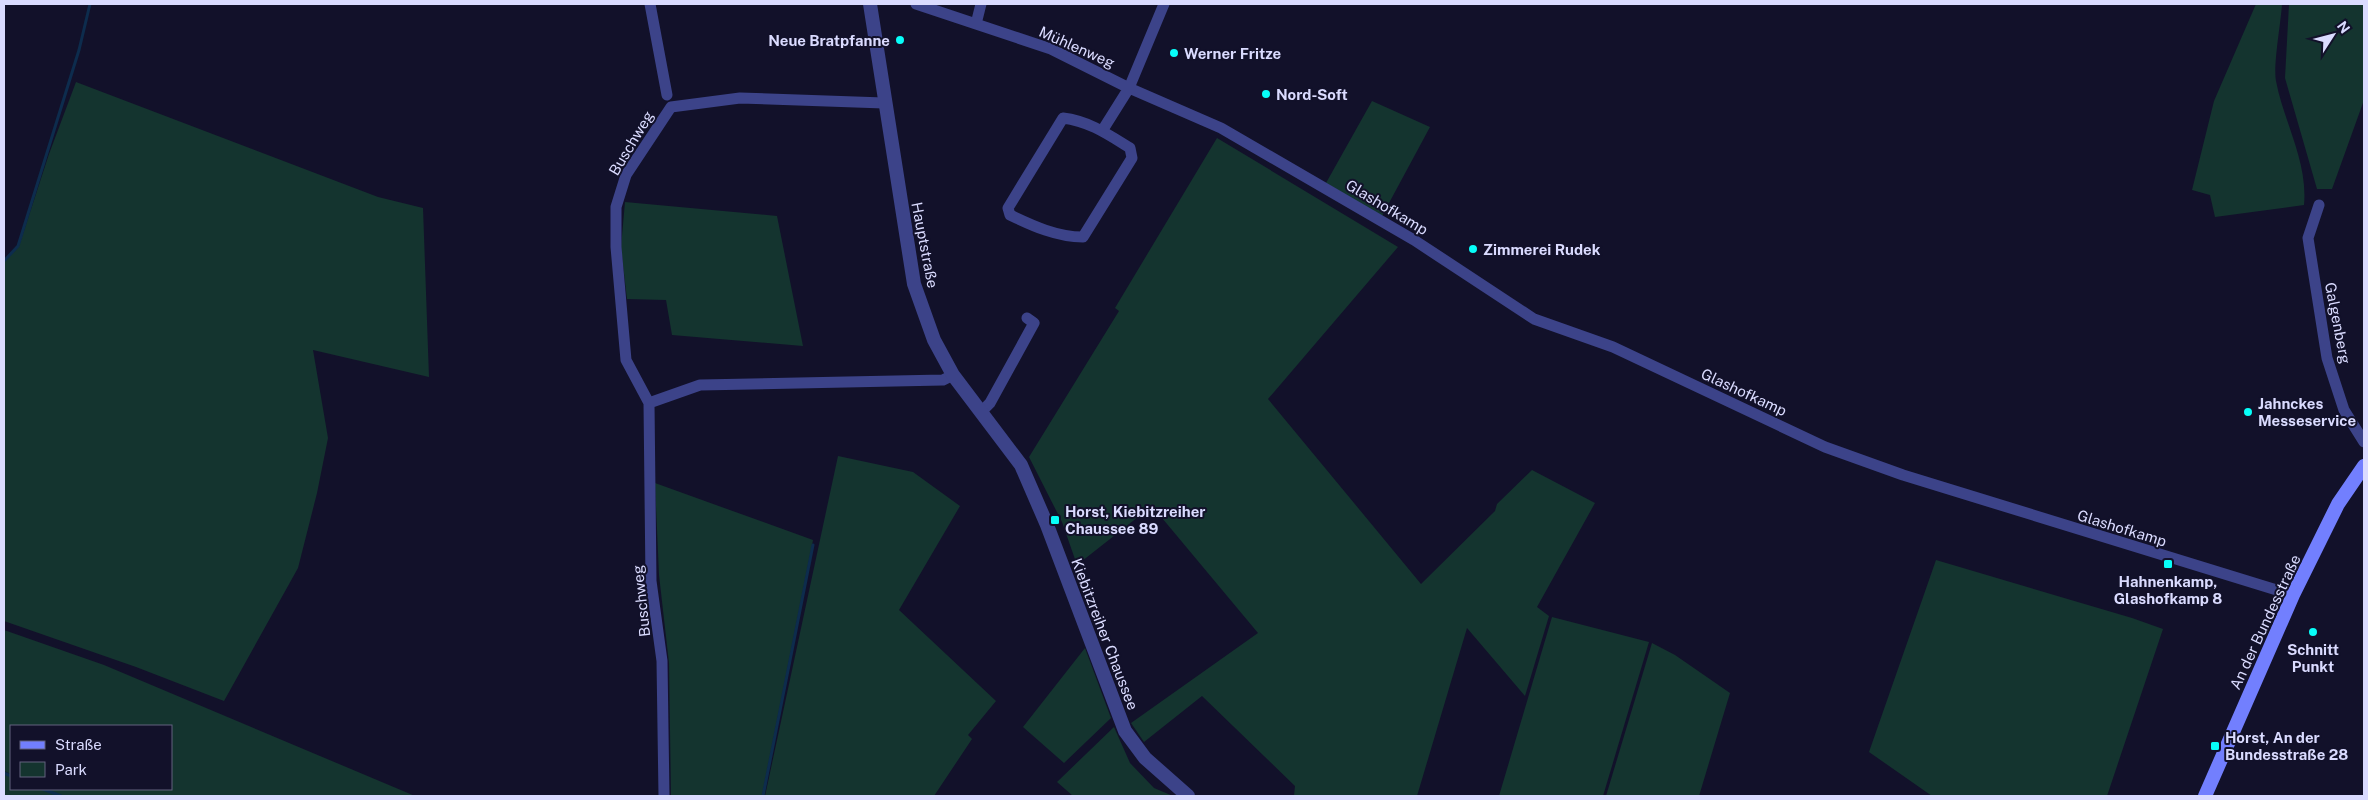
<svg xmlns="http://www.w3.org/2000/svg" width="2368" height="800" font-family="'Public Sans',sans-serif">
  <style>
    .green { fill: #14342f }
    .lines { fill: none; stroke-linecap: round; stroke-linejoin: round }
    .stream { stroke: #0d2c4d; stroke-width: 3 }
    .minor { stroke: #3c4389; stroke-width: 11 }
    .tertiary { stroke: #3c4389; stroke-width: 14 }
    .secondary { stroke: #727ffe; stroke-width: 14 }
    .poi-dot { fill: #07fef9; stroke: #12112a; stroke-width: 2 }
    .labels { text-anchor: middle; dominant-baseline: central; stroke-width: 4; stroke-linejoin: round; paint-order: stroke }
    .poi-label { font-size: 15px; font-weight: bold; fill: #dadbff; stroke: #12112a; text-anchor: start }
    .street-label { font-size: 15px; fill: #dadbff; stroke: #12112a }
  </style>
  <rect width="100%" height="100%" fill="#12112a"/>
  <!-- green -->
  <path class="green" d="M2256,4H2282C2281,22 2273,66 2276,81C2284,123 2308,161 2304,205L2215,217L2210,195L2192,190L2214,101Z
    M2289,4H2364V100L2332,189H2317L2285,78Z
    M76,82L378,197L423,208L429,377L313,350L328,438L317,493L298,568L224,701L136,667L4,621V262L19,246L49,154Z
    M1372,101L1430,127L1382,216L1326,183Z
    M1217,138L1398,247L1268,399L1421,584L1495,511L1497,504L1532,470L1595,503L1537,607L1549,616L1525,696L1467,628L1417,796H1294L1295,786L1202,696L1144,742L1131,723L1258,633L1152,506L1077,565L1062,522L1029,457L1119,311L1115,308Z
    M625,202L777,216L803,346L672,335L666,300L627,299L621,247Z
    M838,456L913,472L960,506L899,610L996,701L968,735L972,739L934,796H765Z
    M655,483L813,540L762,796H671L669,663L659,575Z
    M1936,560L2132,618L2163,629L2107,796H1932L1869,752Z
    M1552,617L1649,642L1603,796H1499Z
    M4,630L104,665L415,796H64L46,789H171V726H11V774L4,771Z
    M1652,643L1675,655L1730,693L1699,796H1606Z
    M1085,648L1111,718L1064,763L1023,727Z
    M1114,727L1130,763L1154,788L1173,796H1073L1057,782Z
    M4,773L11,776V789H41L59,796H4Z"/>
  <g class="lines">
    <!-- stream -->
    <path class="stream" d="M4,261L18,246L79,50L90,4
      M4,773L11,776
      M43,789L61,796
      M763,796L813,545"/>
    <!-- minor -->
    <path class="minor" d="M650,4L667,95
      M916,4L1051,49L1129,88L1221,128L1414,240L1534,319L1613,347L1825,447L1903,475L2293,595
      M976,24L981,4
      M1063,118C1089,121 1109,135 1130,148L1132,158L1083,237C1057,237 1033,226 1010,215L1008,208Z
      M1102,131L1129,88L1164,4
      M2319,205L2308,238L2327,358L2344,410L2364,442
      M649,403L700,385L943,380L953,375
      M981,412L990,403L1034,323L1027,318
      M664,796L662,661L651,581L649,403L626,360L616,247V207L626,175L671,107L740,98L884,103"/>
    <!-- tertiary -->
    <path class="tertiary" d="M870,4L914,284L934,340L953,375L1021,465L1047,525L1125,731L1145,758L1188,796"/>
    <!-- secondary -->
    <path class="secondary" d="M2205,796L2293,595L2338,504L2364,466"/>
  </g>
  <!-- markers -->
  <g class="poi-dot">
    <circle cx="900" cy="40" r="5"/>
    <circle cx="1174" cy="53" r="5"/>
    <circle cx="1266" cy="94" r="5"/>
    <circle cx="1473" cy="249" r="5"/>
    <circle cx="2248" cy="412" r="5"/>
    <rect x="1050" y="515" width="10" height="10" rx="2.5"/>
    <rect x="2163" y="559" width="10" height="10" rx="2.5"/>
    <circle cx="2313" cy="632" r="5"/>
    <rect x="2210" y="741" width="10" height="10" rx="2.5"/>
  </g>
  <g class="labels">
    <!-- poi labels -->
    <g class="poi-label">
      <text x="890" y="40" text-anchor="end">Neue Bratpfanne</text>
      <text x="1184" y="53">Werner Fritze</text>
      <text x="1276" y="94">Nord-Soft</text>
      <text x="1483" y="249">Zimmerei Rudek</text>
      <text x="2258" y="403">Jahnckes<tspan x="2258" dy="17">Messeservice</tspan></text>
      <text x="1065" y="511">Horst, Kiebitzreiher<tspan x="1065" dy="17">Chaussee 89</tspan></text>
      <text x="2168" y="581" text-anchor="middle">Hahnenkamp,<tspan x="2168" dy="17">Glashofkamp 8</tspan></text>
      <text x="2313" y="649" text-anchor="middle">Schnitt<tspan x="2313" dy="17">Punkt</tspan></text>
      <text x="2225" y="737">Horst, An der<tspan x="2225" dy="17">Bundesstraße 28</tspan></text>
    </g>
    <!-- street labels -->
    <g class="street-label">
      <text transform="translate(1077 47) rotate(24)">Mühlenweg</text>
      <text transform="translate(631 143) rotate(-59)">Buschweg</text>
      <text transform="translate(1387 207) rotate(31)">Glashofkamp</text>
      <text transform="translate(925 245) rotate(79)">Hauptstraße</text>
      <text transform="translate(2338 323) rotate(79)">Galgenberg</text>
      <text transform="translate(1744 392) rotate(25)">Glashofkamp</text>
      <text transform="translate(2122 528) rotate(17)">Glashofkamp</text>
      <text transform="translate(641 601) rotate(-96)">Buschweg</text>
      <text transform="translate(2265 622) rotate(-65)">An der Bundesstraße</text>
      <text transform="translate(1105 634) rotate(69)">Kiebitzreiher Chaussee</text>
    </g>
  </g>
  <!-- border -->
  <rect width="2368" height="800" fill="none" stroke="#dadbff" stroke-width="10"/>
  <!-- legend -->
  <rect x="10" y="725" width="162" height="65" fill="#12112a" stroke="#62627f"/>
  <rect x="20" y="741" width="25" height="8" fill="#727ffe" stroke="#62627f"/>
  <text x="55" y="750" font-size="15" fill="#dadbff">Straße</text>
  <rect x="20" y="762" width="25" height="15" fill="#14342f" stroke="#62627f"/>
  <text x="55" y="775" font-size="15" fill="#dadbff">Park</text>
  <!-- north arrow -->
  <g transform="translate(2333 35) rotate(54)" stroke="#12112a" stroke-width="4" paint-order="stroke">
  <path d="M0-4L9 19L0 12L-9 19Z" fill="#dadbff"/>
  <text y="-8" font-size="14" font-weight="bold" text-anchor="middle" fill="#dadbff">N</text>
  </g>
</svg>
